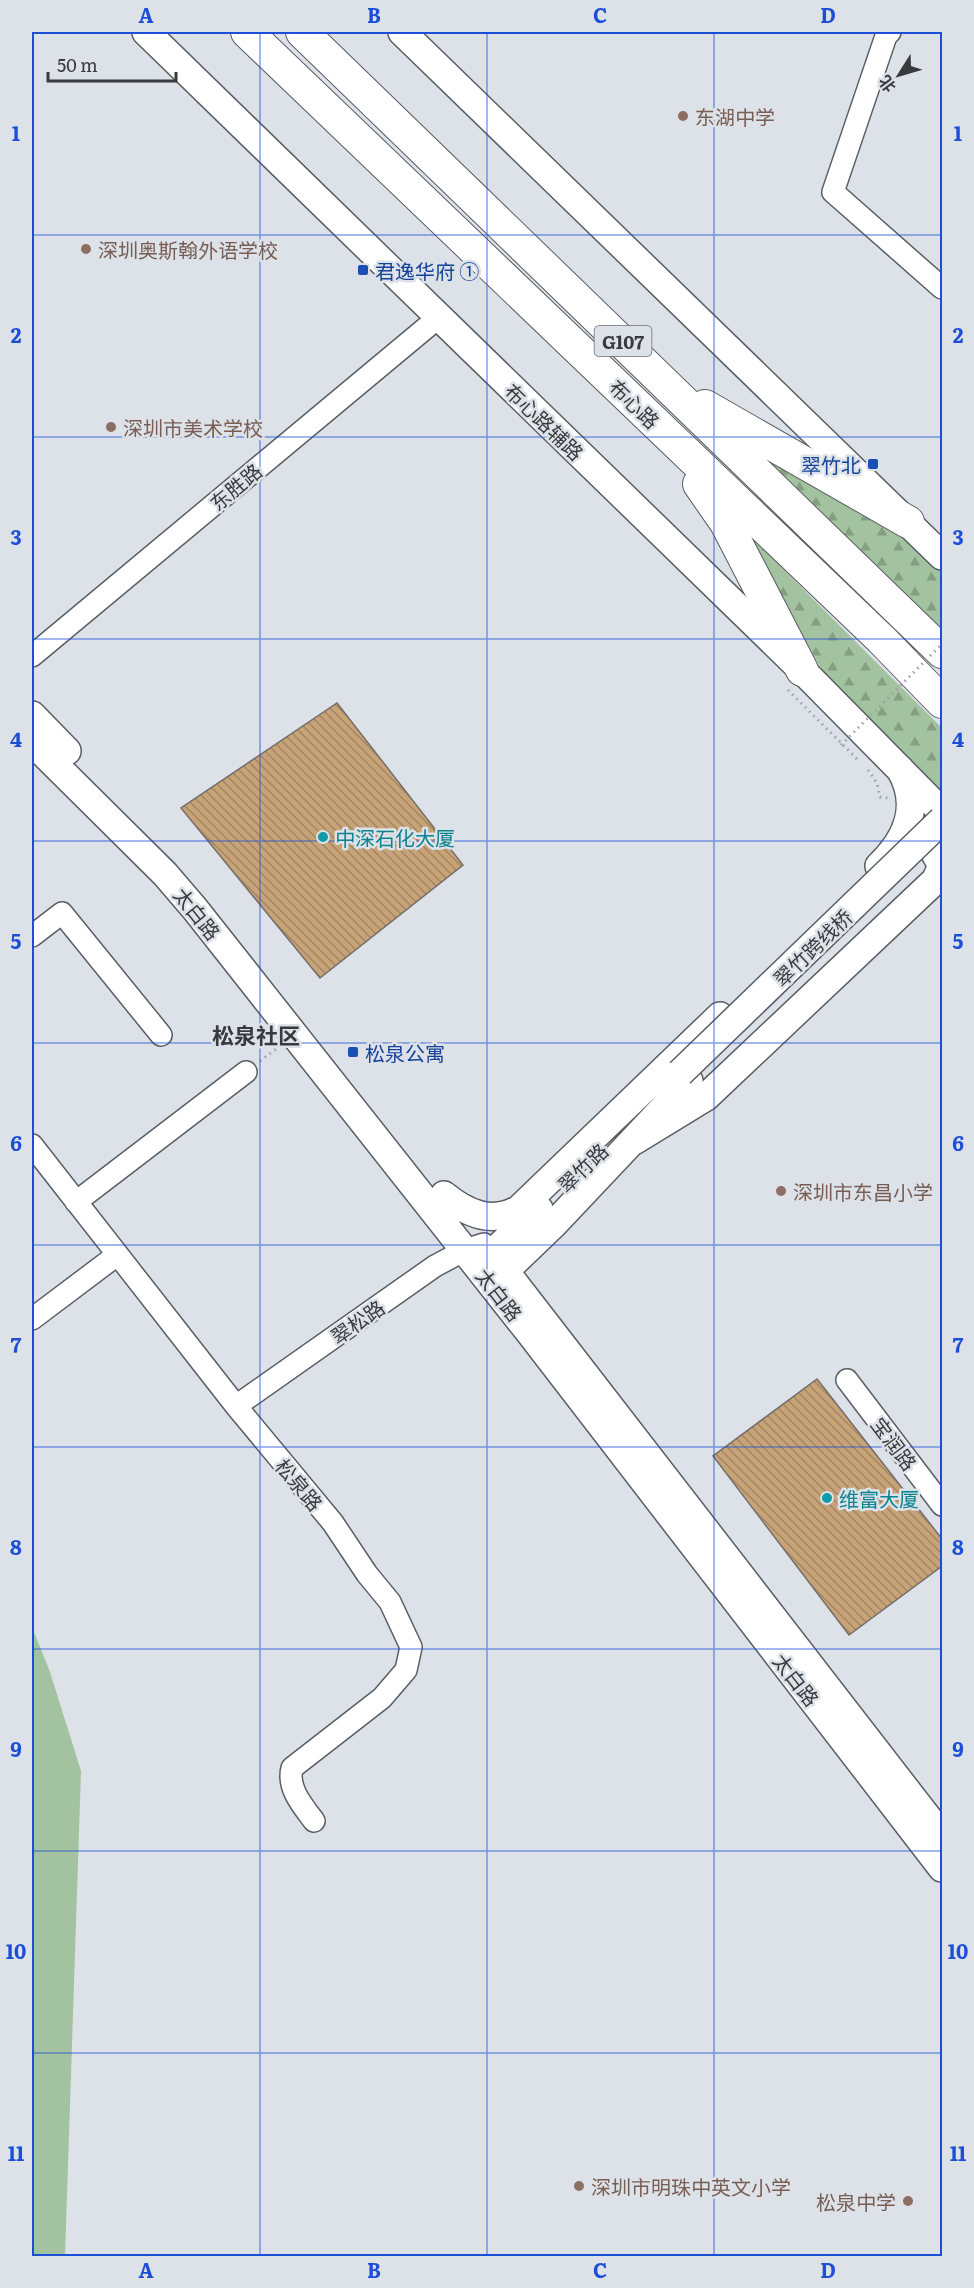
<svg xmlns="http://www.w3.org/2000/svg" width="974" height="2288" font-family="Literata,'Noto Sans SC',serif">
  <style>
    .forest { fill: url(#forest-firs) }
    .park { fill: #a3c29f }
    .building { fill: url(#building-back-hatch); stroke: #736e69; stroke-width: 1.5 }
    .lines { fill: none; stroke-linecap: round; stroke-linejoin: round }
    .minor-casing { stroke: #585e63; stroke-width: 24 }
    .major-casing { stroke: #585e63; stroke-width: 30 }
    .highway-casing { stroke: #585e63; stroke-width: 34 }
    .path { stroke: #9da2a7; stroke-width: 3; stroke-dasharray: 1.5 4.5; stroke-linecap: butt }
    .minor { stroke: #fff; stroke-width: 21 }
    .major { stroke: #fff; stroke-width: 27 }
    .highway { stroke: #fff; stroke-width: 32 }
    .major-bridge-casing { stroke: #585e63; stroke-width: 30; stroke-linecap: butt }
    .path-bridge { stroke: #9da2a7; stroke-width: 3; stroke-dasharray: 1.5 4.5; stroke-linecap: butt }
    .major-bridge { stroke: #fff; stroke-width: 27 }
    .grid { fill: none; stroke: #1d4ed8; stroke-width: 1.5; stroke-opacity: 0.55 }
    .education-dot { fill: #8d6e63; stroke: #dce2e8; stroke-width: 2 }
    .transit-dot { fill: #1a4fb4; stroke: #dce2e8; stroke-width: 2 }
    .culture-dot { fill: #0f9aa8; stroke: #dce2e8; stroke-width: 2 }
    .labels { text-anchor: middle; dominant-baseline: central; stroke-width: 5; stroke-linejoin: round; paint-order: stroke }
    .shield { fill: #dce2e8; stroke: #696c70; stroke-width: 1.5 }
    .shield-label { font-size: 18px; font-weight: bold; fill: #383a3d }
    .education-label { font-size: 20px; fill: #785e54; stroke: #dce2e8; text-anchor: start }
    .transit-label { font-size: 20px; fill: #164399; stroke: #dce2e8; text-anchor: start }
    .street-label { font-size: 20px; fill: #383a3d; stroke: #dce2e8 }
    .culture-label { font-size: 20px; fill: #0d838f; stroke: #dce2e8; text-anchor: start }
    .quarter-label { font-size: 22px; font-weight: bold; fill: #383a3d; stroke: #dce2e8 }
    .neatline { fill: none; stroke: #1d4ed8; stroke-width: 2 }
    .grid-label { font-size: 20px; text-anchor: middle; font-weight: bold; fill: #1d4ed8 }
  </style>
  <defs>
    <pattern id="forest-firs" width="22" height="20" patternUnits="userSpaceOnUse" patternTransform="scale(1.5)"><rect width="22" height="20" fill="#a3c29f"/><path d="M5 1l3.5 6h-7zM16 11l3.5 6h-7z" fill="#869f83"/></pattern>
    <pattern id="building-back-hatch" width="6" height="6" patternUnits="userSpaceOnUse" patternTransform="scale(1.5)"><rect width="6" height="6" fill="#c8a377"/><path d="M-1 5l2 2M0 0l6 6M5-1l2 2" fill="none" stroke="#a38663"/></pattern>
  </defs>
  <rect width="100%" height="100%" fill="#dce2e8"/>
  <!-- forest -->
  <path class="forest" d="M744,439L909,531L942,565V637Z
    M746,532L942,728V793L824,674Z"/>
  <!-- park -->
  <path class="park" d="M32,1627L50,1672L81,1771L65,2256H32Z"/>
  <!-- building -->
  <path class="building" d="M337,703L463,865L320,978L181,808Z
    M817,1379L942,1539V1566L849,1635L713,1456Z"/>
  <g class="lines">
    <!-- minor casing -->
    <g class="minor-casing">
      <path id="minor" d="M890,32L886,36L833,192L942,288
        M32,656L439,317
        M32,936L62,913L161,1035
        M32,1145L236,1406L333,1523L367,1574L390,1602L411,1647L406,1670L382,1698L292,1768C287,1788 302,1805 314,1821
        M76,1202L246,1072
        M32,1319L117,1255
        M847,1380L942,1505
        M236,1406L435,1266L465,1250L484,1244"/>
    </g>
    <!-- major casing -->
    <g class="major-casing">
      <path id="major" d="M146,32L802,670L942,812
        M402,32L942,556
        M32,715L67,751
        M32,742L165,874L195,909L529,1332L942,1868
        M900,846L917,840L932,848L942,866L936,879
        M879,866C907,839 922,806 900,769
        M634,1141L706,1097L942,874
        M444,1195C466,1213 492,1225 519,1209L720,1016
        M483,1273L505,1271L554,1224L689,1081
        M483,1273L491,1254L539,1209
        M512,1280L942,1836"/>
    </g>
    <!-- highway casing -->
    <g class="highway-casing">
      <path id="highway" d="M247,32L882,640L942,702
        M302,32L942,652
        M705,406L908,522
        M699,484L726,523L802,670"/>
    </g>
    <!-- path -->
    <path class="path" d="M788,690L857,759
      M868,770L877,783L880,797L888,798
      M260,1061L279,1047"/>
    <!-- minor -->
    <use href="#minor" class="minor"/>
    <!-- major -->
    <use href="#major" class="major"/>
    <!-- highway -->
    <use href="#highway" class="highway"/>
    <!-- major-bridge casing -->
    <g class="major-bridge-casing">
      <path id="major-bridge" d="M680,1073L942,820"/>
    </g>
    <!-- path-bridge -->
    <path class="path-bridge" d="M841,745L942,644"/>
    <!-- major-bridge -->
    <use href="#major-bridge" class="major-bridge"/>
  </g>
  <!-- grid -->
  <path class="grid" d="M260,32V2256M487,32V2256M714,32V2256M32,235H942M32,437H942M32,639H942M32,841H942M32,1043H942M32,1245H942M32,1447H942M32,1649H942M32,1851H942M32,2053H942"/>
  <!-- markers -->
  <g class="education-dot">
    <circle cx="683" cy="116" r="6"/>
    <circle cx="86" cy="249" r="6"/>
    <circle cx="111" cy="427" r="6"/>
    <circle cx="781" cy="1191" r="6"/>
    <circle cx="579" cy="2186" r="6"/>
    <circle cx="908" cy="2201" r="6"/>
  </g>
  <g class="transit-dot">
    <rect x="357" y="264" width="12" height="12" rx="3"/>
    <rect x="867" y="458" width="12" height="12" rx="3"/>
    <rect x="347" y="1046" width="12" height="12" rx="3"/>
  </g>
  <g class="culture-dot">
    <circle cx="323" cy="837" r="6"/>
    <circle cx="827" cy="1498" r="6"/>
  </g>
  <g class="labels">
    <!-- shield labels -->
    <rect class="shield" x="594.5" y="326" width="57" height="30" rx="4.5"/>
    <g class="shield-label">
      <text x="623" y="341">G107</text>
    </g>
    <!-- education labels -->
    <g class="education-label">
      <text x="695" y="116">东湖中学</text>
      <text x="98" y="249">深圳奥斯翰外语学校</text>
      <text x="123" y="427">深圳市美术学校</text>
      <text x="793" y="1191">深圳市东昌小学</text>
      <text x="591" y="2186">深圳市明珠中英文小学</text>
      <text x="896" y="2201" text-anchor="end">松泉中学</text>
    </g>
    <!-- transit labels -->
    <g class="transit-label">
      <text x="375" y="270">君逸华府 ①</text>
      <text x="861" y="464" text-anchor="end">翠竹北</text>
      <text x="365" y="1052">松泉公寓</text>
    </g>
    <!-- street labels -->
    <g class="street-label">
      <text transform="translate(635 403) rotate(44)">布心路</text>
      <text transform="translate(545 421) rotate(44)">布心路辅路</text>
      <text transform="translate(235 486) rotate(-40)">东胜路</text>
      <text transform="translate(198 913) rotate(51)">太白路</text>
      <text transform="translate(812 947) rotate(-44)">翠竹跨线桥</text>
      <text transform="translate(582 1167) rotate(-44)">翠竹路</text>
      <text transform="translate(500 1294) rotate(52)">太白路</text>
      <text transform="translate(357 1321) rotate(-35)">翠松路</text>
      <text transform="translate(895 1443) rotate(53)">宝润路</text>
      <text transform="translate(300 1484) rotate(50)">松泉路</text>
      <text transform="translate(797 1679) rotate(52)">太白路</text>
    </g>
    <!-- culture labels -->
    <g class="culture-label">
      <text x="335" y="837">中深石化大厦</text>
      <text x="839" y="1498">维富大厦</text>
    </g>
    <!-- quarter labels -->
    <g class="quarter-label">
      <text x="256" y="1034">松泉社区</text>
    </g>
  </g>
  <!-- border -->
  <rect width="974" height="2288" fill="none" stroke="#dce2e8" stroke-width="66"/>
  <!-- north arrow -->
  <g transform="translate(899 75) rotate(233)" stroke="#dce2e8" stroke-width="4.5" paint-order="stroke">
  <path d="M0-4.5L10 22L0 15L-10 22Z" fill="#383a3d"/>
  <text y="-9" font-size="16" font-weight="bold" text-anchor="middle" fill="#383a3d">北</text>
  </g>
  <!-- scale -->
  <path d="M48 72v9h128v-9" fill="none" stroke="#383a3d" stroke-width="3"/>
  <text x="57" y="72" font-size="18" fill="#383a3d" stroke="#dce2e8" stroke-width="4.5" paint-order="stroke">50 m</text>
  <rect x="33" y="33" width="908" height="2222" class="neatline"/>
  <g class="grid-label">
    <text x="146" y="23">A</text>
    <text x="374" y="23">B</text>
    <text x="600" y="23">C</text>
    <text x="828" y="23">D</text>
    <text x="16" y="141">1</text>
    <text x="958" y="141">1</text>
    <text x="16" y="343">2</text>
    <text x="958" y="343">2</text>
    <text x="16" y="545">3</text>
    <text x="958" y="545">3</text>
    <text x="16" y="747">4</text>
    <text x="958" y="747">4</text>
    <text x="16" y="949">5</text>
    <text x="958" y="949">5</text>
    <text x="16" y="1151">6</text>
    <text x="958" y="1151">6</text>
    <text x="16" y="1353">7</text>
    <text x="958" y="1353">7</text>
    <text x="16" y="1555">8</text>
    <text x="958" y="1555">8</text>
    <text x="16" y="1757">9</text>
    <text x="958" y="1757">9</text>
    <text x="16" y="1959">10</text>
    <text x="958" y="1959">10</text>
    <text x="16" y="2161">11</text>
    <text x="958" y="2161">11</text>
    <text x="146" y="2278">A</text>
    <text x="374" y="2278">B</text>
    <text x="600" y="2278">C</text>
    <text x="828" y="2278">D</text>
  </g>
</svg>
